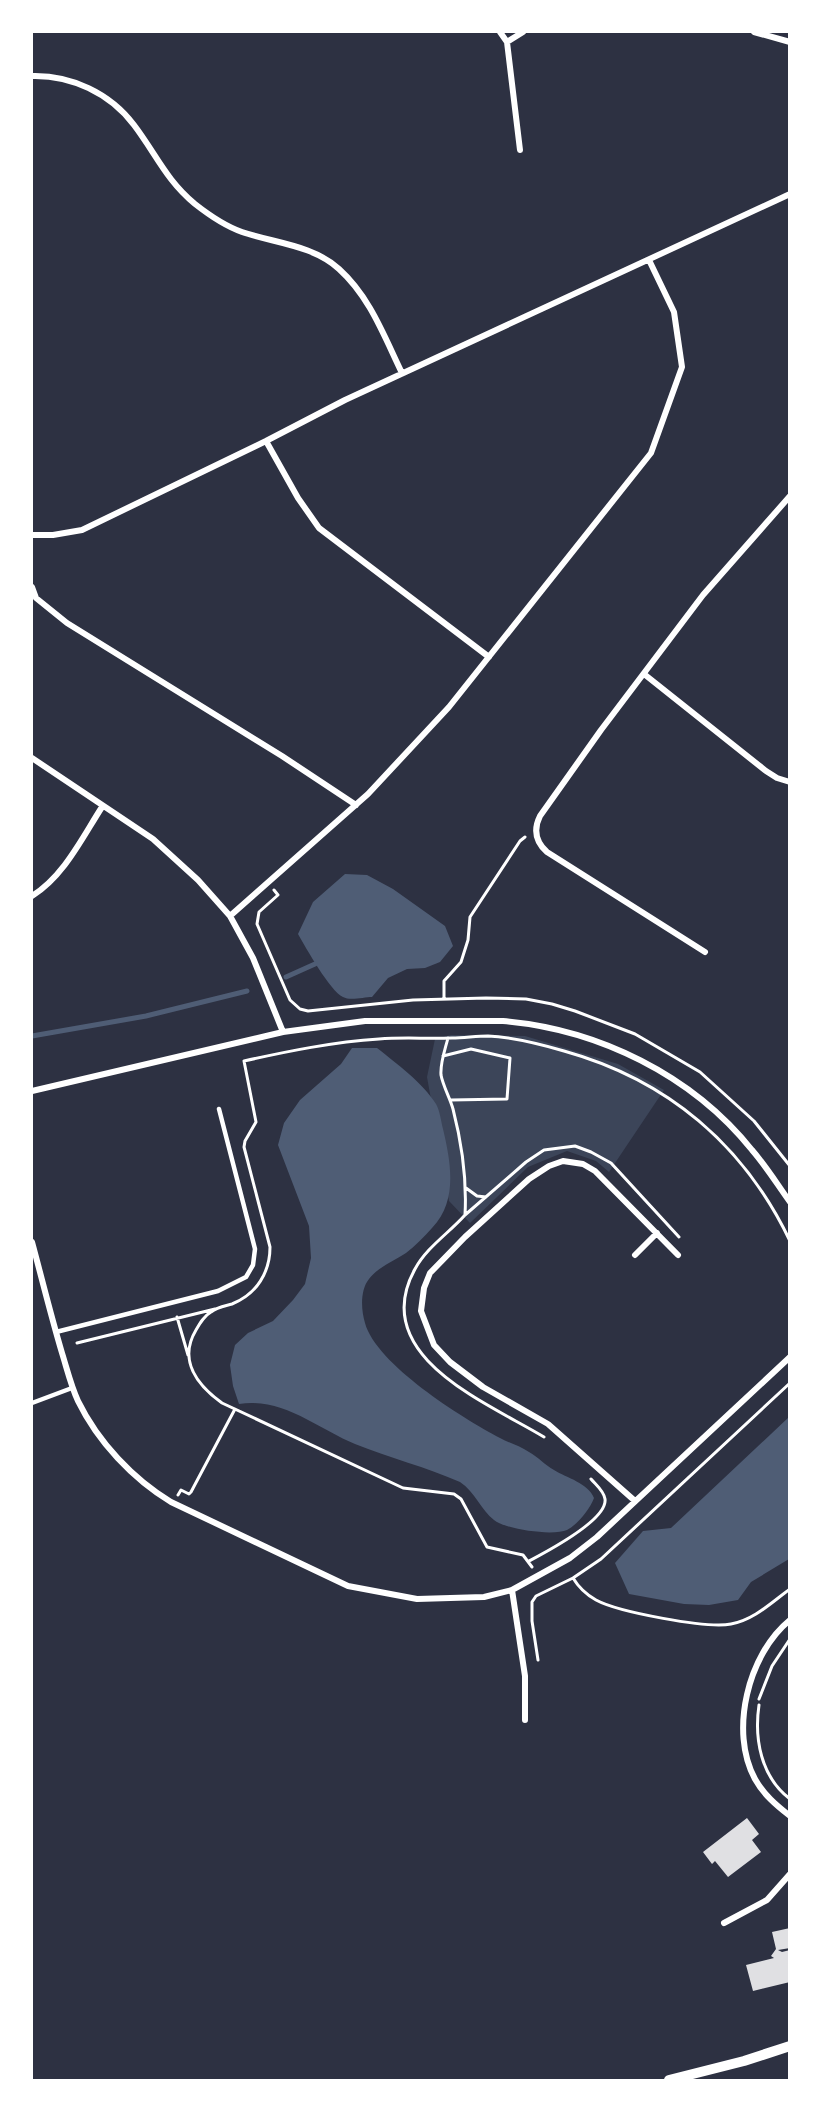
<svg xmlns="http://www.w3.org/2000/svg" width="821" height="2112" font-family="'Roboto Condensed',sans-serif">
  <style>
    .green { fill: #3c4559 }
    .water { fill: #4f5d75 }
    .lines { fill: none; stroke-linecap: round; stroke-linejoin: round }
    .stream { stroke: #4f5d75; stroke-width: 5 }
    .building { fill: #e0e0e3 }
    .path { stroke: #fff; stroke-width: 3 }
    .service { stroke: #fff; stroke-width: 4.5 }
    .minor { stroke: #fff; stroke-width: 6 }
    .tertiary { stroke: #fff; stroke-width: 10 }
  </style>
  <rect width="100%" height="100%" fill="#2d3142"/>
  <!-- green -->
  <path class="green" d="M451,1035L525,1036L618,1064L664,1090L609,1172L596,1161L567,1151L528,1167L470,1223L449,1201L427,1077L435,1039Z"/>
  <!-- water -->
  <path class="water" d="M345,874L367,875L393,889L445,926L453,946L440,962L425,968L407,969L388,978L372,997C364,997 350,1001 343,997C330,991 306,948 298,934L313,902Z
    M352,1048H377C396,1063 423,1083 436,1104C440,1111 441,1121 443,1129C451,1163 458,1201 432,1228C424,1237 415,1246 406,1253C394,1261 378,1267 369,1279C360,1290 361,1310 365,1323C376,1364 462,1418 500,1438C509,1443 520,1446 529,1452C538,1457 545,1465 554,1470C567,1478 588,1483 594,1498C590,1509 577,1525 567,1530C553,1536 507,1530 494,1520C481,1510 475,1492 460,1482C426,1467 390,1458 355,1444C318,1429 283,1397 239,1404L233,1386L230,1365L235,1345L248,1333L273,1321L293,1300L305,1284L311,1258L309,1226L278,1145L284,1123L300,1100L341,1064Z
    M789,1417V1559L751,1582L738,1600L709,1605L684,1604L629,1594L615,1563L643,1531L671,1528Z"/>
  <g class="lines">
    <!-- stream -->
    <path class="stream" d="M286,977L315,964
      M32,1036L146,1016L247,991"/>
  </g>
  <!-- building -->
  <path class="building" d="M747,1818L759,1834L752,1840L761,1852L728,1877L715,1861L712,1864L703,1852Z
    M790,1928V1948L778,1950L782,1952L790,1950V1982L753,1991L746,1965L774,1958L771,1956L776,1949L772,1932Z"/>
  <g class="lines">
    <!-- path -->
    <path class="path" d="M274,890L278,895L259,912L257,924L290,1000L300,1009L308,1011L413,1000L486,998L526,999L552,1004L575,1011L635,1034L700,1072L754,1121L790,1166
      M444,999V981L461,962L468,940L470,917L520,841L525,837
      M448,1038C445,1050 440,1063 441,1075C443,1086 450,1098 453,1109C462,1144 467,1179 465,1215L526,1162L544,1150L575,1146L591,1152L611,1163L679,1237
      M443,1056L471,1049L510,1058L507,1099L451,1100
      M466,1188L477,1196L486,1197
      M465,1215C449,1233 427,1247 415,1269C367,1356 488,1403 544,1437
      M177,1317L188,1355
      M77,1343L215,1309
      M178,1495L181,1490L189,1494L191,1492L235,1409
      M529,1561C546,1552 608,1520 605,1499C604,1491 596,1485 591,1479
      M532,1567L523,1555L487,1547L461,1499L454,1494L403,1488L222,1403C197,1385 178,1360 196,1330C200,1323 204,1316 211,1312C217,1307 225,1306 232,1304C257,1294 270,1272 270,1247L244,1147L245,1141L256,1122L244,1061C289,1051 333,1042 379,1039C403,1037 427,1039 452,1038C464,1038 476,1036 488,1036C513,1037 540,1044 564,1051C668,1080 744,1145 790,1241
      M573,1578C579,1588 587,1595 596,1600C618,1612 708,1629 731,1624C754,1620 772,1602 790,1589
      M538,1660L532,1621V1602L536,1596L573,1578L601,1559L790,1383
      M759,1699L772,1666L790,1639
      M759,1705C754,1739 761,1777 790,1799"/>
    <!-- service -->
    <path class="service" d="M56,1332L218,1291L246,1277L253,1265L255,1249L219,1109
      M32,1403L72,1388"/>
    <!-- minor -->
    <path class="minor" d="M500,32L507,42L520,150
      M754,32L790,42
      M507,42L523,32
      M32,76C71,75 110,93 134,125C156,154 166,180 195,204C209,215 225,226 242,232C274,243 313,245 339,269C370,297 384,336 402,373
      M266,441L298,498L319,528L489,657
      M32,535H53L82,530L266,441L345,400L790,194
      M32,587L36,598L67,623L282,756L356,805
      M644,674L766,771L777,778L790,782
      M32,758L153,839L198,880L230,916L253,958L283,1032
      M32,896C64,876 82,838 102,807
      M230,916L368,794L449,707L651,453L682,367L674,312L649,260
      M705,952L547,852C536,842 533,830 540,816L601,730L703,595L790,496
      M32,1091L283,1032L365,1021H503C598,1029 692,1075 752,1150C766,1166 777,1184 790,1202
      M32,1242C42,1279 51,1316 62,1353C67,1369 71,1386 78,1401C98,1442 133,1479 171,1502L348,1586L417,1599L484,1597L512,1590L570,1558L597,1537L790,1357
      M635,1255L657,1233
      M635,1501L548,1424L483,1387L450,1362L434,1345L421,1311L424,1288L430,1273L465,1237L529,1179L549,1166L563,1161L583,1164L595,1171L678,1255
      M512,1590L525,1676V1720
      M790,1620C748,1654 729,1732 755,1779C764,1795 776,1805 790,1816
      M724,1923L767,1900L790,1874"/>
    <!-- tertiary -->
    <path class="tertiary" d="M669,2080L744,2061L790,2046"/>
  </g>
  <!-- border -->
  <rect width="821" height="2112" fill="none" stroke="#ffffff" stroke-width="66"/>
</svg>
